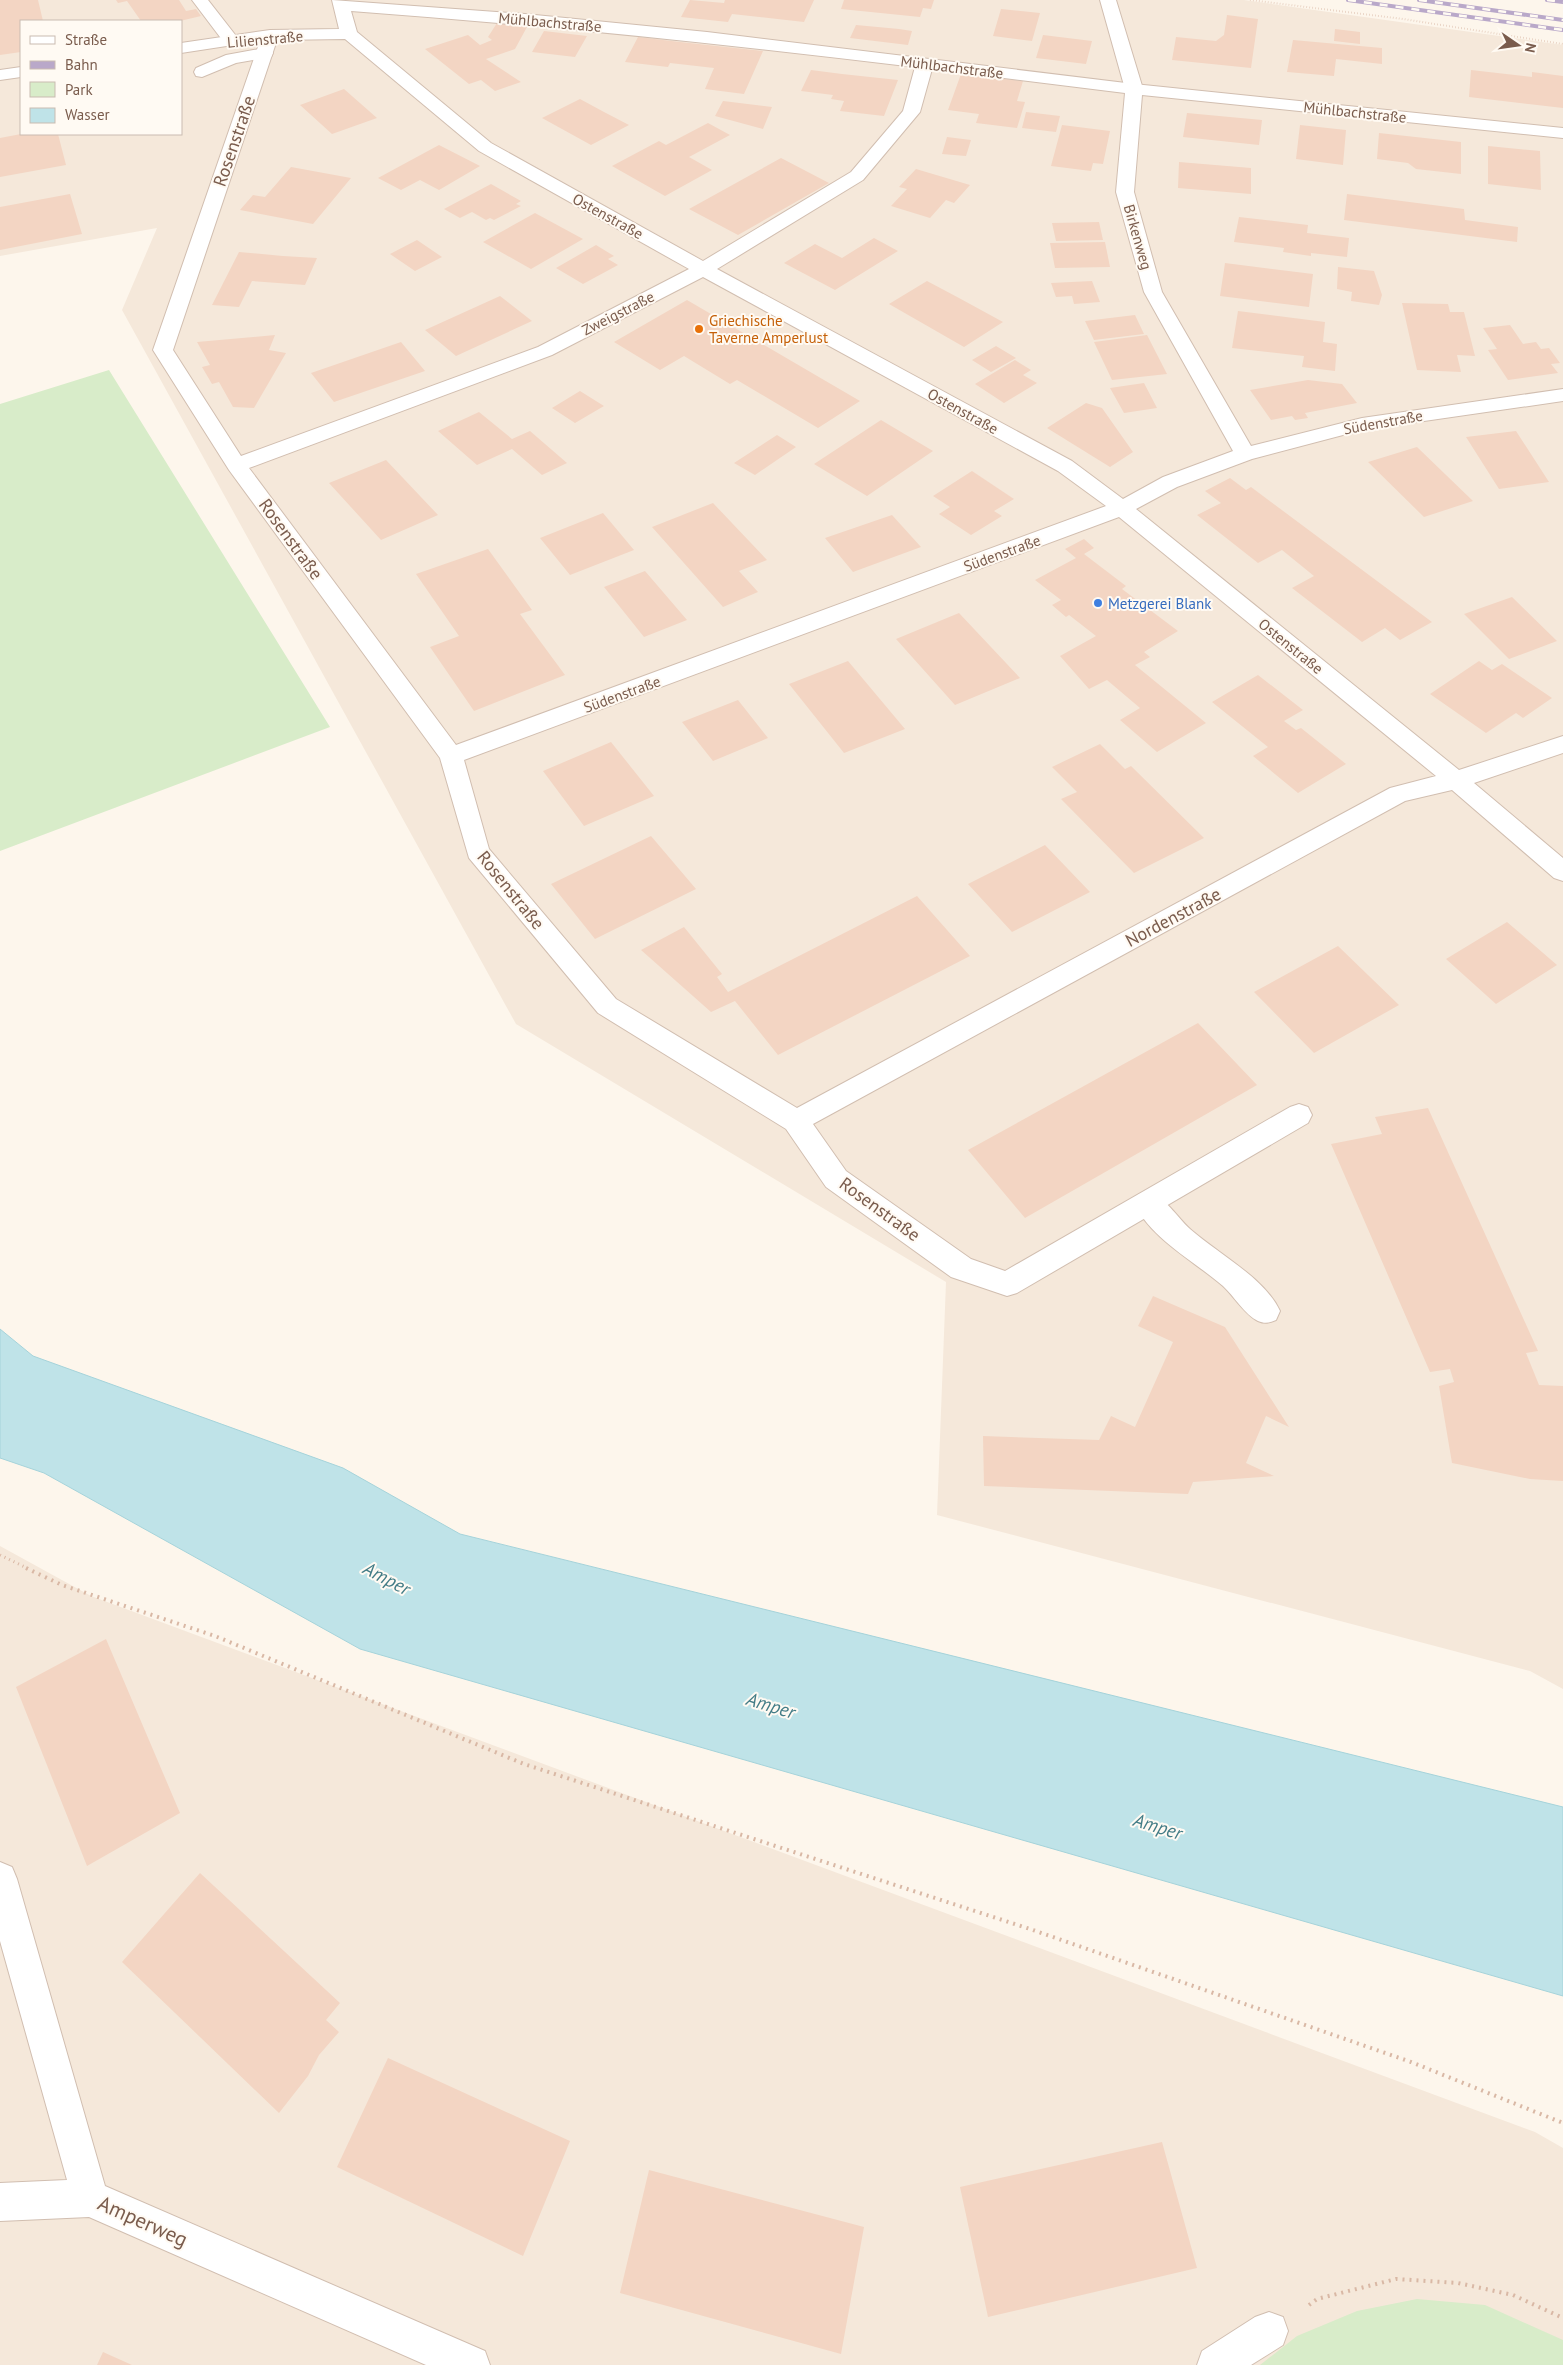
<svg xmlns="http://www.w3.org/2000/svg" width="1563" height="2365" font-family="'PT Sans',sans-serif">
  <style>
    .residential { fill: #f5e8da; fill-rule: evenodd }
    .green { fill: #d8ecc9 }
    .water { fill: #bfe3e8; stroke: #a5d3da }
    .building { fill: #f3d5c3 }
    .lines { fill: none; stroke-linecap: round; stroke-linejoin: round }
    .service-casing { stroke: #d1beb0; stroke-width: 2 }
    .minor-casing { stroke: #d1beb0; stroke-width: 2 }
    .path-far2 { stroke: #d9b8a5; stroke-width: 2; stroke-dasharray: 0.5 2.5; stroke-linecap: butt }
    .path-far1 { stroke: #d9b8a5; stroke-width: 3; stroke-dasharray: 1 4; stroke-linecap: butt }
    .path { stroke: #d9b8a5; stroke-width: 4; stroke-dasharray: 2 5; stroke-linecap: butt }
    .service { fill: #fff; fill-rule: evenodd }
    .minor { fill: #fff; fill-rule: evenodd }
    .rail-casing { stroke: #b9a8c9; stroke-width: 4 }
    .rail { stroke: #fffaf3; stroke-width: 2.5; stroke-dasharray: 8; stroke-linecap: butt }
    .food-dot { fill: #e8710a; stroke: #fffaf3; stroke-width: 2 }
    .shop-dot { fill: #3f7fe0; stroke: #fffaf3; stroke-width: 2 }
    .labels { text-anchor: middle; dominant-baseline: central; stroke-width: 4; stroke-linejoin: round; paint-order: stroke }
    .far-street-label { font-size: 15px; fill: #7a5c4d; stroke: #fffaf3 }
    .far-food-label { font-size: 15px; fill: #c56008; stroke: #fffaf3; text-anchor: start }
    .far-shop-label { font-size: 15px; fill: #366cbe; stroke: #fffaf3; text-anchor: start }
    .street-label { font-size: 18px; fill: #7a5c4d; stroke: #fffaf3 }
    .water-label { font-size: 19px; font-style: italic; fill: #437c86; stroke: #fffaf3 }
    .near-street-label { font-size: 21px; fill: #7a5c4d; stroke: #fffaf3 }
  </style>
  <rect width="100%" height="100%" fill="#fdf6ec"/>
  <!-- residential -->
  <path class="residential" d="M0,0H1244L1563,45V1689L1530,1671L937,1515L946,1282L516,1024L122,310L157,228L0,256ZM21,21H181V134H21Z
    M0,1546L91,1596L1535,2132L1563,2148V2365H0Z"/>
  <!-- green -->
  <path class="green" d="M109,370L330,727L0,851V404Z
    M1417,2299L1485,2305L1563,2340V2365H1260L1297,2336L1357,2311Z"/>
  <!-- water -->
  <path class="water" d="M0,1329L33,1356L343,1468L460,1534L1563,1807V1996L360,1649L44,1473L0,1458Z"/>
  <!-- building -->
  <path class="building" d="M0,0H38L43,21H21V52L0,55Z
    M116,0H179L186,11L196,9L201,16L180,21H141L127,1L118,3Z
    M690,0L724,3L725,0H814L804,22L732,14L728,22L681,17Z
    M844,0H934L931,9L923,8L920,17L841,9Z
    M1001,9L1040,13L1032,41L993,36Z
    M1227,15L1258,19L1251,68L1172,60L1176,37L1216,41L1224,35Z
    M497,23L527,27L515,49L486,59L521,82L495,91L481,80L469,84L425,49L468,35L480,45L492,40L488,37Z
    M856,25L899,29L912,31L908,45L850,38Z
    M1335,29L1360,32V44L1334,41Z
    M544,31L587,36L575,57L532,52Z
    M1043,35L1092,41L1086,64L1036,58Z
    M638,37L680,42L763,51L744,94L705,89L714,68L670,63L668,67L625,62Z
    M1293,40L1382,48V64L1336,59L1334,76L1287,72Z
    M811,70L842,74L898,80L884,116L840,111L844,101L831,99L833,95L801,91Z
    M1471,70L1532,77V72L1563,76V108L1469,97Z
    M961,74L1023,81L1017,101L1025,102L1017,128L976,123L979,114L948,110Z
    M344,89L377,118L332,134L300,105Z
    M580,99L604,112L629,125L591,145L542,118Z
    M723,101L772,107L763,129L715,116Z
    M1026,112L1060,116L1056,132L1022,128Z
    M1187,113L1262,120L1259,145L1183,137Z
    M708,123L730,135L689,157L712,170L665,196L612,166L659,141L666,145Z
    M1062,125L1110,131L1103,164L1093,163L1091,171L1051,166Z
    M1300,125L1346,130L1343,165L1296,159Z
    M1379,133L1461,142V174L1416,169L1408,163L1377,159Z
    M21,134H58L66,165L0,177V138Z
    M947,137L971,140L966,156L942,154Z
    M439,145L480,166L439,190L420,180L401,190L378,178Z
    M1488,146L1540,151L1541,190L1488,184Z
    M781,158L829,183L738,235L689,209Z
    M1179,162L1251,168V194L1178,188Z
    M291,167L351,178L313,224L240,210L253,195L265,197Z
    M916,169L970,185L954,203L946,200L930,218L891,206L907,189L899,187Z
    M491,184L521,201L516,204L521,206L494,220L490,218L486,220L472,212L460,218L444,209Z
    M70,194L82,234L0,250V207Z
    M1347,194L1464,209L1465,220L1518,227L1517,242L1344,220Z
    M535,213L583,239L531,269L483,242Z
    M1239,217L1308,225L1307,233L1349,238L1347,257L1311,253V256L1283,252L1284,248L1234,242Z
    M1099,222L1103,240L1056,241L1052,223Z
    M874,238L898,251L835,290L784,263L815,244L842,258Z
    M417,240L442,257L415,271L390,254Z
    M1105,242L1110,267L1055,268L1050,243Z
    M596,245L614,256L608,259L618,265L583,284L556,268Z
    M239,252L283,256L317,258L305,285L252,281L239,307L212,305Z
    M1225,263L1313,274L1309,307L1220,296Z
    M1338,267L1374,271L1382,295L1379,305L1351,301L1352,292L1337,289Z
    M927,281L959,298L1003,322L964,347L889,304Z
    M1092,281L1100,302L1074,304L1072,296L1056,297L1051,283Z
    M500,296L532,321L456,356L425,330Z
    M687,300L824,380L860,401L818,428L737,380L730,384L684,356L660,370L614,342Z
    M1402,303L1448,304L1450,312H1464L1475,356L1457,355L1461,372L1417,370Z
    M1238,311L1325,322L1323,342L1337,344L1335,371L1302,367L1304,356L1232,348Z
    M1135,315L1144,334L1094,340L1085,321Z
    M1510,325L1523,344L1536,342L1541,349L1549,348L1560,363L1551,364L1558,373L1508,380L1488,350L1497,349L1483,328Z
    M275,335L269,350L286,353L254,408L233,407L219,382L212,384L202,367L210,365L197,342Z
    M1147,335L1167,374L1112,380L1094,342Z
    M401,342L425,371L334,402L311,373Z
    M996,346L1016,358L991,372L972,360Z
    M1015,360L1031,370L1023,375L1037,383L1004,403L975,384Z
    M1308,380L1342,384L1357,403L1305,413L1308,418L1295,420L1292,416L1271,420L1250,390Z
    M1144,383L1157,408L1124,413L1110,388Z
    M580,391L604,406L575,423L552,408Z
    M1086,403L1102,408L1133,452L1110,467L1047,428Z
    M479,412L512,439L530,431L567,463L542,475L512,449L477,465L438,431Z
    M881,420L933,451L867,496L814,464Z
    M1516,431L1549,482L1499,489L1466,437Z
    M777,435L796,447L755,475L734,463Z
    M1417,447L1473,501L1424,517L1368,462Z
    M386,460L438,515L381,540L329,483Z
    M972,471L1014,499L994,511L1002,516L971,535L939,514L950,507L933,496Z
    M1230,478L1246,490L1251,487L1432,622L1400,640L1385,628L1362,642L1292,588L1314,576L1282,550L1258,563L1197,515L1221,503L1205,491Z
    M713,503L767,560L739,571L758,592L723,607L652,527Z
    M603,513L634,550L570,575L540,538Z
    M892,515L921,547L853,572L825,538Z
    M1084,539L1094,548L1084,554L1126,586L1122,589L1178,631L1144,652L1150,657L1135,665L1206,723L1157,752L1120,720L1140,708L1107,680L1089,689L1060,656L1096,636L1069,615L1066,617L1052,605L1061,600L1035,580L1076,558L1065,549Z
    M488,549L532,610L520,614L565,675L474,711L430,647L459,636L416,574Z
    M645,571L687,620L644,637L604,587Z
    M1512,597L1557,641L1509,659L1464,614Z
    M959,613L1020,678L955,705L896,639Z
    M848,661L905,729L844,753L789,684Z
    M1479,661L1492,670L1502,664L1552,698L1523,718L1516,713L1486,733L1430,694Z
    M1258,675L1303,710L1284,721L1296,730L1301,728L1346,764L1298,793L1253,756L1268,747L1212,702Z
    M738,700L768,738L713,761L682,722Z
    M611,742L654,796L584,826L543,771Z
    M1100,744L1125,769L1131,766L1204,838L1134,873L1061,799L1077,792L1052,767Z
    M651,836L696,889L595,939L551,884Z
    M1045,845L1090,892L1012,932L968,884Z
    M917,896L970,956L778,1055L735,1001L711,1012L641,950L684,927L722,974L717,977L728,992Z
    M1507,922L1557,965L1496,1004L1446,959Z
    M1338,946L1399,1005L1314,1053L1254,992Z
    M1198,1023L1257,1085L1025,1218L968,1150Z
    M1428,1108L1538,1351L1526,1353L1539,1385L1563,1386V1481L1530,1479L1452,1463L1439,1386L1454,1382L1450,1369L1430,1372L1331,1144L1382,1134L1375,1117Z
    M1153,1296L1225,1327L1289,1427L1266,1416L1246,1463L1274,1476L1193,1482L1188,1494L984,1486L983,1436L1099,1440L1111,1416L1135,1427L1173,1342L1138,1326Z
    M106,1639L180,1813L87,1866L16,1687Z
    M200,1873L340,2003L326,2020L339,2032L319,2055L308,2076L279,2113L122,1962Z
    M388,2058L570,2141L523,2256L337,2167Z
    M1162,2142L1197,2268L988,2317L960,2187Z
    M649,2170L864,2227L841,2354L620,2293Z
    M103,2352L132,2365H97Z"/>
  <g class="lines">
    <!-- service casing -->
    <g class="service-casing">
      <path id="service" d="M192,0H208L240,41L238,45H226Z
        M1100,0H1116L1143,89L1140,93H1128L1125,89Z
        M265,48L271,49L273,53L271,57L236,63L202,77L196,76L194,72L196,68L226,55Z
        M1148,1191C1166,1198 1176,1216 1190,1229C1217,1253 1265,1278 1280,1311L1276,1320C1269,1323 1265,1324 1258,1321C1245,1315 1234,1296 1223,1286C1193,1260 1152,1240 1134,1203L1138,1195Z"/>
    </g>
    <!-- minor casing -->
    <g class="minor-casing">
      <path id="minor" d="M332,0L525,14L707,32L1134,84L1563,128V138L1142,95L1134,192L1162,292L1251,446L1362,418L1563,389V401L1362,430L1252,459L1177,487L1136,509L1459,770L1563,736V753L1474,783L1563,858V881L1554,878L1452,790L1405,801L813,1124L846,1171L971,1259L1005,1271L1290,1107L1299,1104L1308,1107L1312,1115L1308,1123L1017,1293L1007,1296L951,1277L826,1187L786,1129L598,1013L469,858L440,758L229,470L153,350L260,41L181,53V43L270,30L339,29ZM351,11C540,25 727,44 915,67L903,111L851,172L703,261L491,143L357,32ZM345,39L479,151L689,269L538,347L241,456L173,350L277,40ZM932,69L1125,93L1116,192L1144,292L1233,451L1163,477L1123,499L1072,461L717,269L863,180L920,112ZM703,277L1058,471L1106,506L456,745L249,468L552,355ZM1119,517L1436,776L1390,788L797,1108L616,999L489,849L464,760Z
        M21,67V77L0,80V70Z
        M0,1862L12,1867L17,1879L105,2186L485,2351L490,2365H426L89,2217L0,2221V2183L67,2180L0,1941Z
        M1269,2312L1283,2317L1288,2331L1283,2345L1251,2365H1197L1202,2351L1255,2317Z"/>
    </g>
    <!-- path-far2 -->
    <path class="path-far2" d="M1250,0L1403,19L1563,44"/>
    <!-- path-far1 -->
    <path class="path-far1" d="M0,1555L29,1569"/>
    <!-- path -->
    <path class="path" d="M26,1568L62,1585L215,1636L524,1764L1030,1929L1411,2062L1563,2123
      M1309,2305L1317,2299L1396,2279L1458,2283L1513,2295L1563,2318"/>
    <!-- service -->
    <use href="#service" class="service"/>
    <!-- minor -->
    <use href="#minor" class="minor"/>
    <!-- rail casing -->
    <g class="rail-casing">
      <path id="rail" d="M1348,0L1563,30
        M1419,0L1563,20
        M1547,0L1563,2"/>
    </g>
    <!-- rail -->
    <use href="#rail" class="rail"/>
  </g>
  <!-- markers -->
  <circle class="food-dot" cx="699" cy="329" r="5"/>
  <circle class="shop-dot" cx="1098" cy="603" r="5"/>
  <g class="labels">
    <!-- far-street labels -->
    <g class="far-street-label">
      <text transform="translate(550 22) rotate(5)">Mühlbachstraße</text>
      <text transform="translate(265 39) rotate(-5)">Lilienstraße</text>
      <text transform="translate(952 67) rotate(7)">Mühlbachstraße</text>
      <text transform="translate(1355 112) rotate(6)">Mühlbachstraße</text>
      <text transform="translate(608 216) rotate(29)">Ostenstraße</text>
      <text transform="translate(1138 237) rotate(74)">Birkenweg</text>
      <text transform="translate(618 313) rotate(-27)">Zweigstraße</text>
      <text transform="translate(963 411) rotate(29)">Ostenstraße</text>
      <text transform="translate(1383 422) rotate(-10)">Südenstraße</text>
      <text transform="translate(1002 553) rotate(-20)">Südenstraße</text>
      <text transform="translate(1291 646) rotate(39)">Ostenstraße</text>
      <text transform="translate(622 694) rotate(-20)">Südenstraße</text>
    </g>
    <!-- far-food labels -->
    <g class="far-food-label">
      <text x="709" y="320">Griechische<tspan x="709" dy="17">Taverne Amperlust</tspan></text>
    </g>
    <!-- far-shop labels -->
    <g class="far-shop-label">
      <text x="1108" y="603">Metzgerei Blank</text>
    </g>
    <!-- street labels -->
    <g class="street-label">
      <text transform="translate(234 141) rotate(-71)">Rosenstraße</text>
      <text transform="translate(291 539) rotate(54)">Rosenstraße</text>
      <text transform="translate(511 890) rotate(51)">Rosenstraße</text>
      <text transform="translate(1173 917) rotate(-28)">Nordenstraße</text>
      <text transform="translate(880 1209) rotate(36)">Rosenstraße</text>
    </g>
    <!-- water labels -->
    <g class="water-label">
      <text transform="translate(387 1578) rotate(28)">Amper</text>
      <text transform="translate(771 1705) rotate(17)">Amper</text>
      <text transform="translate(1158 1826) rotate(17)">Amper</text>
    </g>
    <!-- near-street labels -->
    <g class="near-street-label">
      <text transform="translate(143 2221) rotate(24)">Amperweg</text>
    </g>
  </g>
  <!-- legend -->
  <rect x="20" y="20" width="162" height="115" fill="#fffaf3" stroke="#cabbb1"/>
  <rect x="30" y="36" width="25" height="8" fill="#ffffff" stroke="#cabbb1"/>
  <text x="65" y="45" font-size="15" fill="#7a5c4d">Straße</text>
  <rect x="30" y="61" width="25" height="8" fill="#b9a8c9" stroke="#cabbb1"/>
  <text x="65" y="70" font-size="15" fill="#7a5c4d">Bahn</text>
  <rect x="30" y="82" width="25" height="15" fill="#d8ecc9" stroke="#cabbb1"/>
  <text x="65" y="95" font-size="15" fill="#7a5c4d">Park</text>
  <rect x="30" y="108" width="25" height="15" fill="#bfe3e8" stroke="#cabbb1"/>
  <text x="65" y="120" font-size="15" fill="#7a5c4d">Wasser</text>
  <!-- north arrow -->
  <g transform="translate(1518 45) rotate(103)" stroke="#fffaf3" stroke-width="4" paint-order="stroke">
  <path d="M0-4L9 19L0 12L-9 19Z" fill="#7a5c4d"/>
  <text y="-8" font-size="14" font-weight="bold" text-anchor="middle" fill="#7a5c4d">N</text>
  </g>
</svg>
